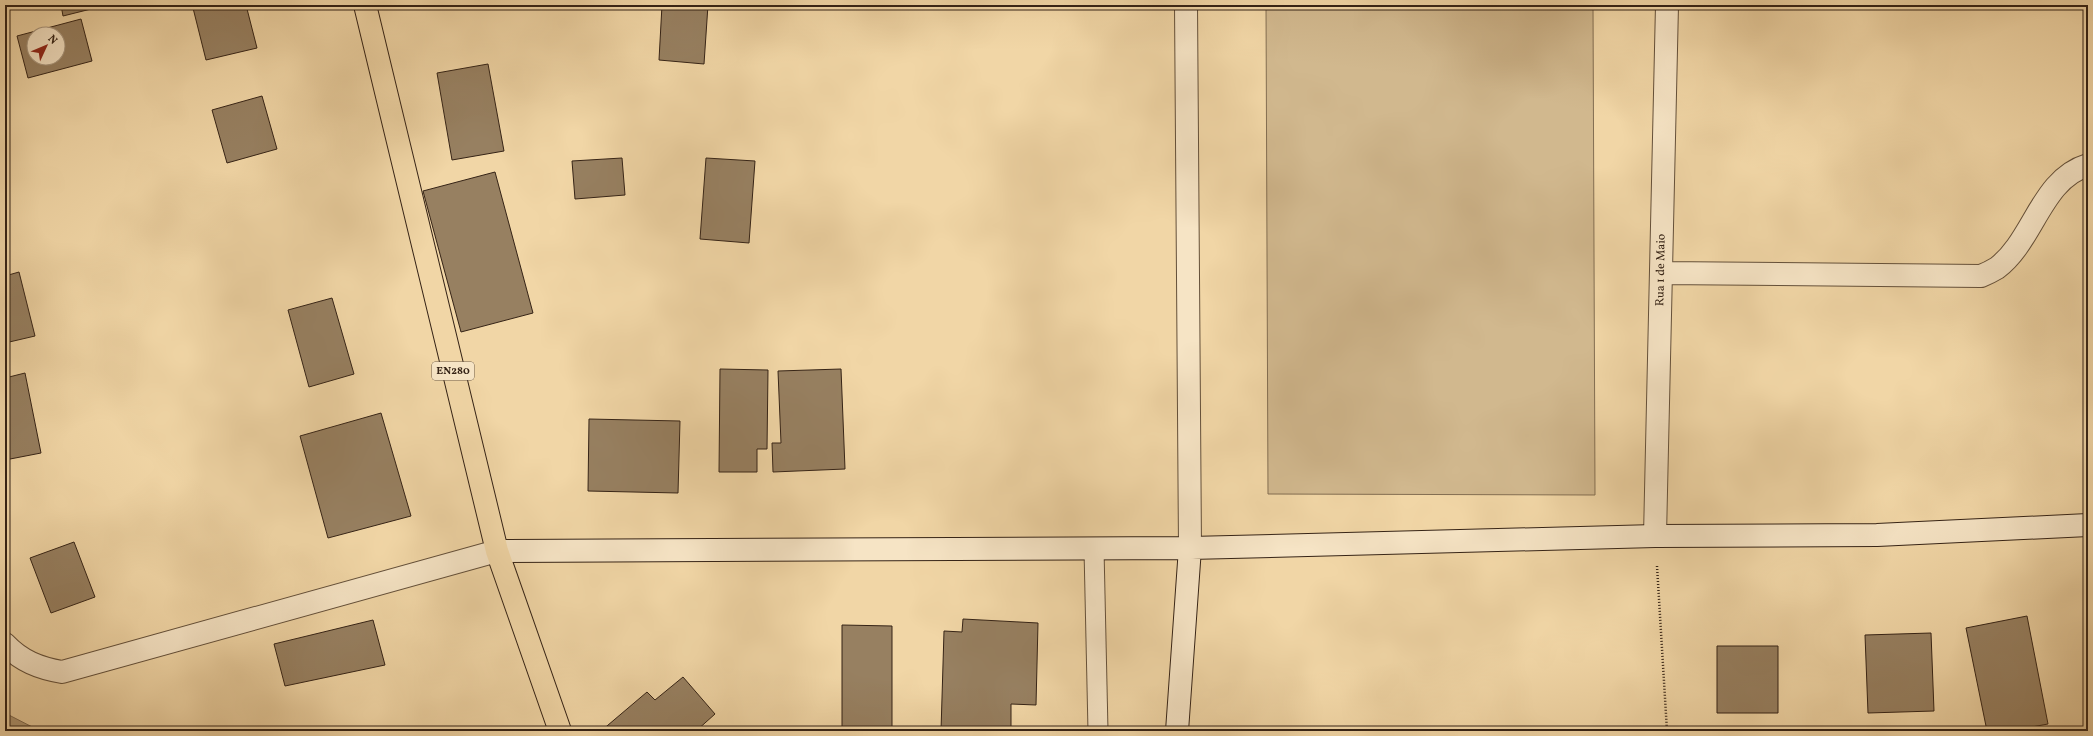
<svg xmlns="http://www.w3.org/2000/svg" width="2093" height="736" font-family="Vollkorn,serif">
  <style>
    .green { fill: #d1b88e; stroke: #836e52 }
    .water { fill: #b19975; stroke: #7f6a4f }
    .building { fill: #978061; stroke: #352316; fill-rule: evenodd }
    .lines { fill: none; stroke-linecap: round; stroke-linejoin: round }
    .service-casing { stroke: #64503a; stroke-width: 21 }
    .minor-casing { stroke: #64503a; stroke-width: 24 }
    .secondary-casing { stroke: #352316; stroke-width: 24 }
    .primary-casing { stroke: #352316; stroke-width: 24 }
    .path { stroke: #352316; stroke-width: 2.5; stroke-dasharray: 1 2; stroke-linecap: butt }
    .service { stroke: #f6e4c5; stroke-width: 19 }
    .minor { stroke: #f6e4c5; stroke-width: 22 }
    .secondary { stroke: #f6e4c5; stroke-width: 22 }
    .primary { stroke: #f1d6a6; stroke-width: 22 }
    .labels { text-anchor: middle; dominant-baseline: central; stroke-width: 3; stroke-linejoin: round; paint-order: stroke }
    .shield { fill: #f6e4c5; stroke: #6f5d4a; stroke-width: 1 }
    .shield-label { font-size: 11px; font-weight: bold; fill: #352316 }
    .street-label { font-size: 12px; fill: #352316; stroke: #f6e4c5 }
  </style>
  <rect width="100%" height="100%" fill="#f1d6a6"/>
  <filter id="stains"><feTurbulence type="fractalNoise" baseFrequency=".005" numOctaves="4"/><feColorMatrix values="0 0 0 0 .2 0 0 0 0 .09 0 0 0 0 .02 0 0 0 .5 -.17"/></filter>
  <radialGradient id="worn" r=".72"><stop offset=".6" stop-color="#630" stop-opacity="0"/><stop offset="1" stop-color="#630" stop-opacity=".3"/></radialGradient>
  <!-- green -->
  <path class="green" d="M1266,5H1593L1595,495L1268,494Z"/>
  <!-- water -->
  <path class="water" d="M5,713L40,731H5Z"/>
  <!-- building -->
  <path class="building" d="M61,5H107L63,16Z
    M206,5H246L257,48L206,60L193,8Z
    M662,5H708L704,64L659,60Z
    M81,19L92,61L28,78L17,36ZM34,34H58V58H34Z
    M488,64L504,151L452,160L437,73Z
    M262,96L277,149L227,163L212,110Z
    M622,158L625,195L575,199L572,161Z
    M706,158L755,161L749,243L700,239Z
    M495,172L533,313L461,332L423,191Z
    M19,272L35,336L5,343V276Z
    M332,298L354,374L309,387L288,310Z
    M720,369L768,370L767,449H757V472H719Z
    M841,369L845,469L773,472L772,443H781L778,371Z
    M25,373L41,453L5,460V378Z
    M381,413L411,516L328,538L300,436Z
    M589,419L680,421L678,493L588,491Z
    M74,542L95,597L51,613L30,558Z
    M2027,616L2048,724L2010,731H1987L1966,628Z
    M963,619L1038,623L1036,705L1011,704V731H941L944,631L962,632Z
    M373,620L385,665L285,686L274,644Z
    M842,625L892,626V731H842Z
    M1931,633L1934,711L1868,713L1865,635Z
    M1717,646H1778V713H1717Z
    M683,677L715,714L696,731H601L647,692L655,700Z"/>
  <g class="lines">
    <!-- service casing -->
    <g class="service-casing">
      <path id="service" d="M1094,549L1098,731"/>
    </g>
    <!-- minor casing -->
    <g class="minor-casing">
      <path id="minor" d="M1186,5L1190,548
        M1661,273L1981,276C1986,274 1992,271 1997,268C2034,240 2041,179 2088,165
        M1655,536L1667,5
        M5,644C21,661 39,668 62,672L497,551"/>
    </g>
    <!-- secondary casing -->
    <g class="secondary-casing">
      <path id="secondary" d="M497,551L1190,548L1655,536L1877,535L2088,525
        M1177,731L1190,548"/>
    </g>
    <!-- primary casing -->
    <g class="primary-casing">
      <path id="primary" d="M365,5L497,551L560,731"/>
    </g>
    <!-- path -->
    <path class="path" d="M1657,566L1667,731"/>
    <!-- service -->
    <use href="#service" class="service"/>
    <!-- minor -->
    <use href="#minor" class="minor"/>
    <!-- secondary -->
    <use href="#secondary" class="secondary"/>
    <!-- primary -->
    <use href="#primary" class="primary"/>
  </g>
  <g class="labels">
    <!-- shield labels -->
    <rect class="shield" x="432" y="362" width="42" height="18" rx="3"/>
    <g class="shield-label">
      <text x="453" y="371">EN280</text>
    </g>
    <!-- street labels -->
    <g class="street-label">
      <text transform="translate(1661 270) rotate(-89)">Rua 1 de Maio</text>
    </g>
  </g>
  <!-- margin -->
  <rect width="2093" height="736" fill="none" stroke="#f1d6a6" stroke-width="20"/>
  <rect x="6" y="6" width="2081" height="724" fill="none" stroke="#352316" stroke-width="2"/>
  <rect x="10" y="10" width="2073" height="716" fill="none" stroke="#352316"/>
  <!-- north arrow -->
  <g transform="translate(46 46) rotate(46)"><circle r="19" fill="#f6e4c5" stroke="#a9977f"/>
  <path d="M0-3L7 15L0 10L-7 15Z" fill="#8f2418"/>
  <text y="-6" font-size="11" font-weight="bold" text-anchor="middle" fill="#352316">N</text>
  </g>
  <rect width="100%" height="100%" filter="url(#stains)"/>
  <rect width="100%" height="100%" fill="url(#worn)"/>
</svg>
